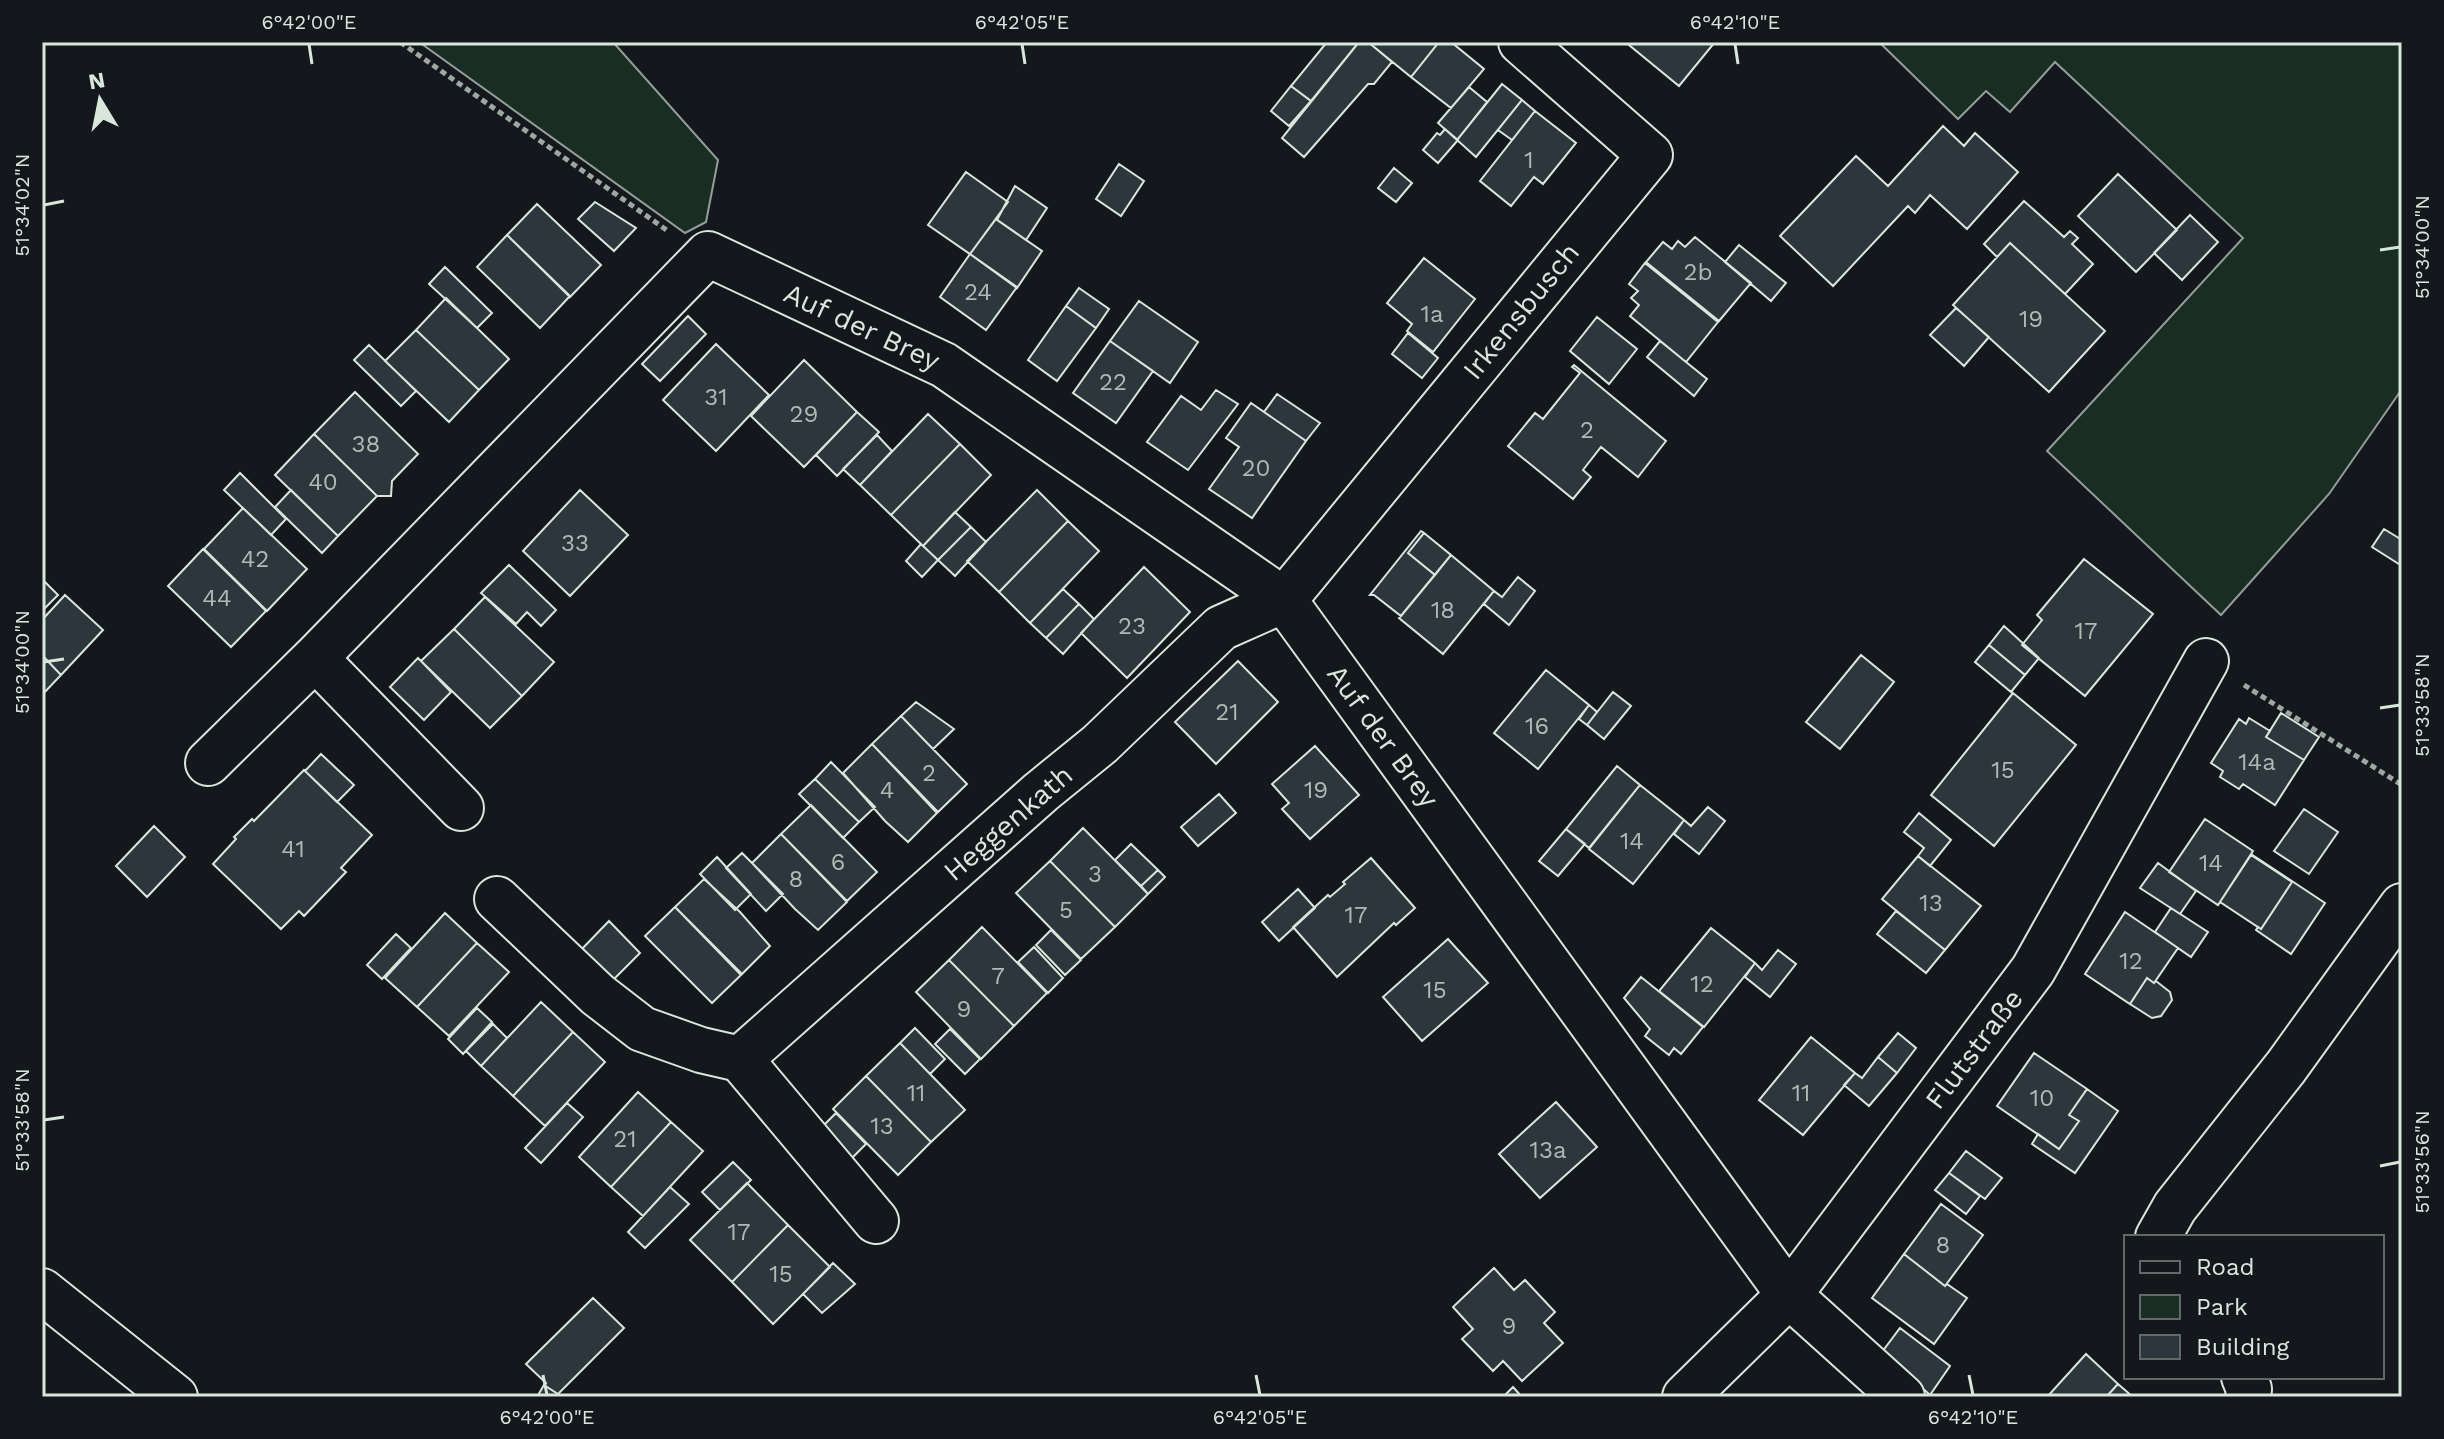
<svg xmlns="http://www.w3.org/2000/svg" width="2444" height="1439" font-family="'Work Sans',sans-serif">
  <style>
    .green { fill: #1a2d24; stroke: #939e99; stroke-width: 2 }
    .building { fill: #2c363c; stroke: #d8e6dc; stroke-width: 2 }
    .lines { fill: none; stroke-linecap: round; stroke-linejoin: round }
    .minor-casing { stroke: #d8e6dc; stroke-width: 48 }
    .major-casing { stroke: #d8e6dc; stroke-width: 48 }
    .path { stroke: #9da8a2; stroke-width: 5; stroke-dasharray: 6 4; stroke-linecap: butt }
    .minor { stroke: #14181c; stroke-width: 44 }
    .major { stroke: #14181c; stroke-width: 44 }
    .ticks { fill: none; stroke: #d8e6dc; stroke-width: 3 }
    .labels { text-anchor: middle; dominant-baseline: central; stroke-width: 6; stroke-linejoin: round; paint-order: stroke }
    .number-label { font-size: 24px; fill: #adbab4 }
    .street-label { font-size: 28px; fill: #d8e6dc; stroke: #14181c }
    .neatline { fill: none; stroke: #d8e6dc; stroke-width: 3 }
    .ticks-label { font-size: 20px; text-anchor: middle; fill: #d8e6dc }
  </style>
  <rect width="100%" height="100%" fill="#14181c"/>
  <!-- green -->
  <path class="green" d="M419,42H613L718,160L706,222L685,233Z
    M1879,42H2402V389L2329,494L2221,615L2047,451L2243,238L2055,62L2010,112L1986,91L1958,119Z"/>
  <!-- building -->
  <path class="building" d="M1327,42H1359L1311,101L1291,86Z
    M1359,42H1368L1392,62L1374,84H1368L1304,157L1282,138Z
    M1368,42H1439L1411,77Z
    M1439,42H1451L1484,69L1451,108L1411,77Z
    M1631,42H1715L1679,86L1629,45Z
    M1502,84L1522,100L1476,157L1457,140Z
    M1291,86L1311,101L1289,126L1271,111Z
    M1469,87L1487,102L1457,140L1438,123Z
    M1522,100L1535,111L1512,140L1498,130Z
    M1535,111L1576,143L1543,184L1534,177L1511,206L1480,181Z
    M1943,126L1964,146L1975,133L2018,172L1967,229L1930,195L1915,213L1908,206L1833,286L1780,236L1856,156L1888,186Z
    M1445,129L1458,140L1438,163L1423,150L1437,133L1440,135Z
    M1119,164L1144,181L1121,216L1096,199Z
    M1394,168L1412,183L1396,202L1378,188Z
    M966,172L1008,202L970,254L928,225Z
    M2118,174L2177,230L2136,272L2078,216Z
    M1015,186L1047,208L1026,240L997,220Z
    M2024,201L2064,237L2070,231L2078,238L2072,244L2093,264L2065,294L2010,243L1997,257L1984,244Z
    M595,202L636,228L614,251L578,219Z
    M537,204L601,265L570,297L507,235Z
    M2190,215L2218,242L2182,280L2154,253Z
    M996,219L1042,251L1017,288L970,254Z
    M507,235L570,296L540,328L477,267Z
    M1695,237L1751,283L1719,321L1646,262L1663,242L1672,249L1678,241L1685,247Z
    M2010,243L2105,331L2049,392L1953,305Z
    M1739,245L1786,283L1771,301L1725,262Z
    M970,254L1017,287L986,330L940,297Z
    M1424,258L1475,299L1433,352L1407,331L1412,324L1387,303Z
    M1645,263L1718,322L1686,362L1630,316L1639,305L1631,298L1638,291L1629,284Z
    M445,267L492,313L477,328L429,284Z
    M1079,288L1109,309L1096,328L1066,306Z
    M446,298L509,359L479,390L416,330Z
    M1139,301L1198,342L1170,383L1110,341Z
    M1066,306L1096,328L1057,381L1028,360Z
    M1956,308L1989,337L1964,366L1930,335Z
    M688,316L706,334L660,381L642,364Z
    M1597,317L1637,349L1609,384L1570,351Z
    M416,330L479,390L449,422L385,361Z
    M1408,333L1438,358L1422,378L1392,354Z
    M1110,341L1153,371L1116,423L1073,393Z
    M1660,341L1707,379L1694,396L1647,357Z
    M716,344L769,395L716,451L663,400Z
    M369,345L416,391L401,406L354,360Z
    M804,360L857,412L804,467L751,416Z
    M1574,365L1666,441L1638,477L1601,447L1583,470L1591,477L1573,499L1508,446L1535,413L1543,419L1580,373L1572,367Z
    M1216,390L1238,404L1188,470L1147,442L1181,396L1201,410Z
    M355,392L418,454L392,481L391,496H377L314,434Z
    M1277,394L1320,423L1306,441L1264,412Z
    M1251,403L1306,441L1252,518L1209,489L1239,447L1226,438Z
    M857,412L879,432L837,476L816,455Z
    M928,414L960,444L891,515L860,485Z
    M314,434L377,496L338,536L275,475Z
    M877,435L892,451L860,485L843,469Z
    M960,444L991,475L923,546L891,515Z
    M240,473L286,519L271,535L224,490Z
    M291,490L338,536L322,553L275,507Z
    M580,490L628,535L570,596L523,551Z
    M1037,490L1068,521L999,592L967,561Z
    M243,508L307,569L267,611L204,549Z
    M955,512L971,527L938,560L923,546Z
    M1068,521L1099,551L1030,623L999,592Z
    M971,527L986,542L955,576L938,560Z
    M2384,529L2402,540V566L2372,547Z
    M1421,531L1424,533L1408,553L1435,575L1401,616L1374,595H1370Z
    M1424,533L1451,555L1435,575L1408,553Z
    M921,544L938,560L922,577L906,561Z
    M203,549L266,611L231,647L168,586Z
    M1451,555L1494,591L1443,654L1399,618Z
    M2084,559L2153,614L2085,696L2022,645L2042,620L2037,615Z
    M509,565L556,610L541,626L527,612L516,624L481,593Z
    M1144,567L1190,612L1127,678L1081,633Z
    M1518,577L1535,591L1509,625L1484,604L1494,591L1502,597Z
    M42,579L58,595L42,611Z
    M1063,589L1079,604L1046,638L1030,623Z
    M65,595L103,630L61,675L42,655V620Z
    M485,597L554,662L522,696L454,629Z
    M1079,604L1094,619L1063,654L1046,638Z
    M2004,626L2039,658L2025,675L1989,645Z
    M454,629L522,696L490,728L421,661Z
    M1989,645L2025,675L2011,692L1975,662Z
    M42,655L61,675L42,695Z
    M1861,655L1894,682L1840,749L1806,722Z
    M418,658L451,692L424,720L390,687Z
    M1238,661L1278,702L1216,764L1175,722Z
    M1546,670L1589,705L1538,769L1494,733Z
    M1613,692L1631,706L1604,739L1587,725Z
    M2013,693L2076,745L1994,846L1931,795Z
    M916,702L954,729L933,749L901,716Z
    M1589,705L1597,712L1587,725L1579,719Z
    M2281,713L2319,737L2304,760L2266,737Z
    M901,716L967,784L938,812L872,744Z
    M2249,718L2270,731L2266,737L2304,760L2275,805L2243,784L2239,789L2220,777L2223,771L2211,763L2239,719L2246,724Z
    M872,744L937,813L908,842L885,821L843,773Z
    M1315,746L1359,795L1310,839L1282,809L1289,803L1272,784Z
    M321,754L354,785L337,802L305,771Z
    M831,762L875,807L859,822L815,779Z
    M1617,766L1640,785L1589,848L1566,829Z
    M304,770L372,835L341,868L346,872L304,916L299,911L281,929L213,864L236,839L234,837L252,819L254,821Z
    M815,779L859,822L843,838L799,794Z
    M1640,785L1684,820L1633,884L1589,849Z
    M1219,794L1236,813L1198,846L1181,827Z
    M811,805L877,872L847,901L781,834Z
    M1708,807L1725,821L1699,854L1674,834L1684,820L1691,826Z
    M2304,809L2338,832L2309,874L2274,851Z
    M1919,813L1951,840L1930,866L1918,856L1924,848L1904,832Z
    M2205,819L2253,851L2218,905L2169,872Z
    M154,826L185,857L147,897L116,866Z
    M1083,828L1148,894L1115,927L1050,861Z
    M1566,829L1585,844L1558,876L1539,861Z
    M781,834L847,902L818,930L795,909L752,863Z
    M1131,844L1158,870L1141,886L1115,860Z
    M742,853L783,894L766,911L726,868Z
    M2251,854L2325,903L2291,954L2256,930L2258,927L2261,929L2292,882Z
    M2251,855L2292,882L2261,929L2220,902Z
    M1918,856L1981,906L1945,950L1882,899Z
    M717,857L751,894L735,910L700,874Z
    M1371,858L1415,908L1396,925L1394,923L1337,977L1293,927L1328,895L1330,897L1345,884L1343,882Z
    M1050,861L1115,927L1081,959L1016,893Z
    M2158,863L2196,891L2180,914L2140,888Z
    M1158,870L1165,877L1148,894L1141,886Z
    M704,879L740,912L770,946L742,974L675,907Z
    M1298,889L1315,908L1279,941L1262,922Z
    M675,907L741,975L712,1003L645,936Z
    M2171,908L2208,932L2191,957L2155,932Z
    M1896,911L1945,950L1926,973L1877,934Z
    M2125,912L2178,948L2154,983L2147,978L2130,1004L2085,974Z
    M445,913L477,943L417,1007L385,978Z
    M609,921L640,953L609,984L578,953Z
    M982,927L1047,993L1014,1026L949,960Z
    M1711,928L1755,963L1704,1027L1659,991Z
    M1051,930L1081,960L1065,975L1036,945Z
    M396,934L411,948L382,979L367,965Z
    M1448,939L1488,983L1422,1041L1383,997Z
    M477,943L509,972L449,1036L417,1007Z
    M1034,947L1063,978L1048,993L1018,962Z
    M1778,950L1796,964L1770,997L1745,977L1755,963L1762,970Z
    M949,960L1014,1026L981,1059L916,992Z
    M1641,977L1703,1027L1681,1054L1674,1048L1669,1055L1645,1036L1650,1029L1624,998Z
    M2147,978L2154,983L2156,981L2170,992L2172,1000L2161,1016L2152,1018L2130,1004Z
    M541,1002L573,1032L513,1096L481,1066Z
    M477,1008L492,1022L463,1054L448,1039Z
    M493,1024L507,1038L481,1066L466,1051Z
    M915,1028L945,1059L930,1074L900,1043Z
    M950,1029L980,1059L965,1074L935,1044Z
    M573,1032L605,1062L545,1126L513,1096Z
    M1898,1033L1916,1048L1897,1073L1878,1057Z
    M1811,1037L1855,1073L1803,1135L1759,1100Z
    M900,1043L965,1110L931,1142L866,1076Z
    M2034,1053L2087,1089L2069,1115L2079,1121L2059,1149L1997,1106Z
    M1878,1057L1897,1073L1869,1106L1844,1085L1855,1073L1862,1078Z
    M866,1076L931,1142L898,1175L833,1109Z
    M2087,1089L2118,1111L2075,1173L2032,1144L2038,1134L2059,1149L2079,1121L2069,1115Z
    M638,1092L671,1122L611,1187L579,1157Z
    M1556,1102L1597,1147L1540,1198L1499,1154Z
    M567,1103L583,1117L541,1163L525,1148Z
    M836,1113L866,1144L851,1159L821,1128Z
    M671,1122L703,1151L643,1216L611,1187Z
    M1966,1151L2002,1178L1985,1199L1949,1173Z
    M733,1162L751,1180L720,1210L702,1192Z
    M1949,1173L1980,1196L1966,1214L1935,1190Z
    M747,1183L788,1225L732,1282L690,1240Z
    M670,1187L689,1204L645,1248L628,1232Z
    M1941,1204L1983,1235L1945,1286L1904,1254Z
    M788,1225L830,1267L773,1324L732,1282Z
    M1904,1254L1945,1286L1947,1284L1967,1298L1934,1344L1872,1298Z
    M833,1263L855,1284L822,1313L803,1294Z
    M1494,1268L1514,1290L1525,1280L1555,1312L1544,1323L1563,1343L1522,1381L1503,1361L1493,1371L1462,1339L1473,1329L1453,1307Z
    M593,1298L624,1328L558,1394L544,1385L546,1383L526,1364Z
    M1900,1328L1950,1366L1930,1395L1882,1352Z
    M2086,1354L2118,1384L2106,1397H2047Z
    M2118,1384L2133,1397H2106Z
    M544,1385L558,1394L563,1397H537Z
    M1513,1387L1522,1397H1503Z"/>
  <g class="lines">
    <!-- minor casing -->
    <g class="minor-casing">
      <path id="minor" d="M315,658L461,808
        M208,763L315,658L708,254L944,365L1284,600L1789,1295L1902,1397
        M497,899L598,995L642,1029L701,1050L740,1059L876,1221
        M740,1059L1041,792L1100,744L1221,628L1284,600L1650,155L1521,42
        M2158,1237L2175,1207L2286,1067L2402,906
        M2244,1377L2249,1389L2248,1397
        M1685,1397L1789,1295L2033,970L2206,661"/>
    </g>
    <!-- major casing -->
    <g class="major-casing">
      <path id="major" d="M42,1291L175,1397"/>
    </g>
    <!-- path -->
    <path class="path" d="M400,42L668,231
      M2244,685L2402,785"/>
    <!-- minor -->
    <use href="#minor" class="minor"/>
    <!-- major -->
    <use href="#major" class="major"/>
  </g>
  <!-- ticks -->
  <path class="ticks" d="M309,44L312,64M1022,44L1025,64M1735,44L1738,64M44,205L64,201M2380,250L2400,247M44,662L64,659M2380,708L2400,705M44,1120L64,1117M2380,1166L2400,1162M543,1375L547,1395M1256,1375L1260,1395M1969,1375L1973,1395"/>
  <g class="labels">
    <!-- number labels -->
    <g class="number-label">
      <text x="1529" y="160">1</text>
      <text x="1698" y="272">2b</text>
      <text x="978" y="292">24</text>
      <text x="1432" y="314">1a</text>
      <text x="2031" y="319">19</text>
      <text x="1113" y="382">22</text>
      <text x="716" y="397">31</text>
      <text x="804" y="414">29</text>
      <text x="1587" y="430">2</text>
      <text x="366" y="444">38</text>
      <text x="1256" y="468">20</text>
      <text x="323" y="482">40</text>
      <text x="575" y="543">33</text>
      <text x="255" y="559">42</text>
      <text x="217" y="598">44</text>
      <text x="1443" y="610">18</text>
      <text x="1132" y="626">23</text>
      <text x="2086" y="631">17</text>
      <text x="1227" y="712">21</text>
      <text x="1537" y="726">16</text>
      <text x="2257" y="762">14a</text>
      <text x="2003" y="770">15</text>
      <text x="929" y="773">2</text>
      <text x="887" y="790">4</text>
      <text x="1316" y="790">19</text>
      <text x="1632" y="841">14</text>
      <text x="293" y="849">41</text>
      <text x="838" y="862">6</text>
      <text x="2211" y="863">14</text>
      <text x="1095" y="874">3</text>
      <text x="796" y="879">8</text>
      <text x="1931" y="903">13</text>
      <text x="1066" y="910">5</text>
      <text x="1356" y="915">17</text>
      <text x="2131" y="961">12</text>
      <text x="998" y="976">7</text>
      <text x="1702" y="984">12</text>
      <text x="1435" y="990">15</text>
      <text x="964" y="1009">9</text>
      <text x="916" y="1093">11</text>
      <text x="1801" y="1093">11</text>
      <text x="2042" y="1098">10</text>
      <text x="882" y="1126">13</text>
      <text x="625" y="1139">21</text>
      <text x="1548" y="1150">13a</text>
      <text x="739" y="1232">17</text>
      <text x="1943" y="1245">8</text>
      <text x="781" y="1274">15</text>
      <text x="1509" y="1326">9</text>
    </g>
    <!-- street labels -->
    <g class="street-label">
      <text transform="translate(1521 311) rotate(-51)">Irkensbusch</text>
      <text transform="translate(862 327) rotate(25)">Auf der Brey</text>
      <text transform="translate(1383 736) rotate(54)">Auf der Brey</text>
      <text transform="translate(1008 823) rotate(-41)">Heggenkath</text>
      <text transform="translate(1974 1049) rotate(-53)">Flutstraße</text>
    </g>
  </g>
  <!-- border -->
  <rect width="2444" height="1439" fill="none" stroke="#14181c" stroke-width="88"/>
  <!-- legend -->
  <rect x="2124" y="1235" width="260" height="144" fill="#14181c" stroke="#626a69" stroke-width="2"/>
  <rect x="2140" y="1261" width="40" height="12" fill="#14181c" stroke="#626a69" stroke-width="2"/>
  <text x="2196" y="1275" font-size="24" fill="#d8e6dc">Road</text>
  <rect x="2140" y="1295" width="40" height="24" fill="#1a2d24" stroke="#626a69" stroke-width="2"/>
  <text x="2196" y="1315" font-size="24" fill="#d8e6dc">Park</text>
  <rect x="2140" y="1335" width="40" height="24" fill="#2c363c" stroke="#626a69" stroke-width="2"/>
  <text x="2196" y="1355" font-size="24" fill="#d8e6dc">Building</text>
  <!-- north arrow -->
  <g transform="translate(100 100) rotate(350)" stroke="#14181c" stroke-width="6" paint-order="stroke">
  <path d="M0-6L14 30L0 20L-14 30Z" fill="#d8e6dc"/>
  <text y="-12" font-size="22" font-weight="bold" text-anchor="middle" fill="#d8e6dc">N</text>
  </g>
  <rect x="44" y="44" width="2356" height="1351" class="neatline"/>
  <g class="ticks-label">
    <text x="309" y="29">6°42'00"E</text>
    <text x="1022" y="29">6°42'05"E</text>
    <text x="1735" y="29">6°42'10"E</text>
    <text transform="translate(22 205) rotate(-90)" y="7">51°34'02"N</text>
    <text transform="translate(2422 247) rotate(-90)" y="7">51°34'00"N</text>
    <text transform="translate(22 662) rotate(-90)" y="7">51°34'00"N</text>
    <text transform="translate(2422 705) rotate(-90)" y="7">51°33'58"N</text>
    <text transform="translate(22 1120) rotate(-90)" y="7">51°33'58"N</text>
    <text transform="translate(2422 1162) rotate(-90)" y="7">51°33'56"N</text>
    <text x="547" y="1424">6°42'00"E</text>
    <text x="1260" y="1424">6°42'05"E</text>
    <text x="1973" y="1424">6°42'10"E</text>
  </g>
</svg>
